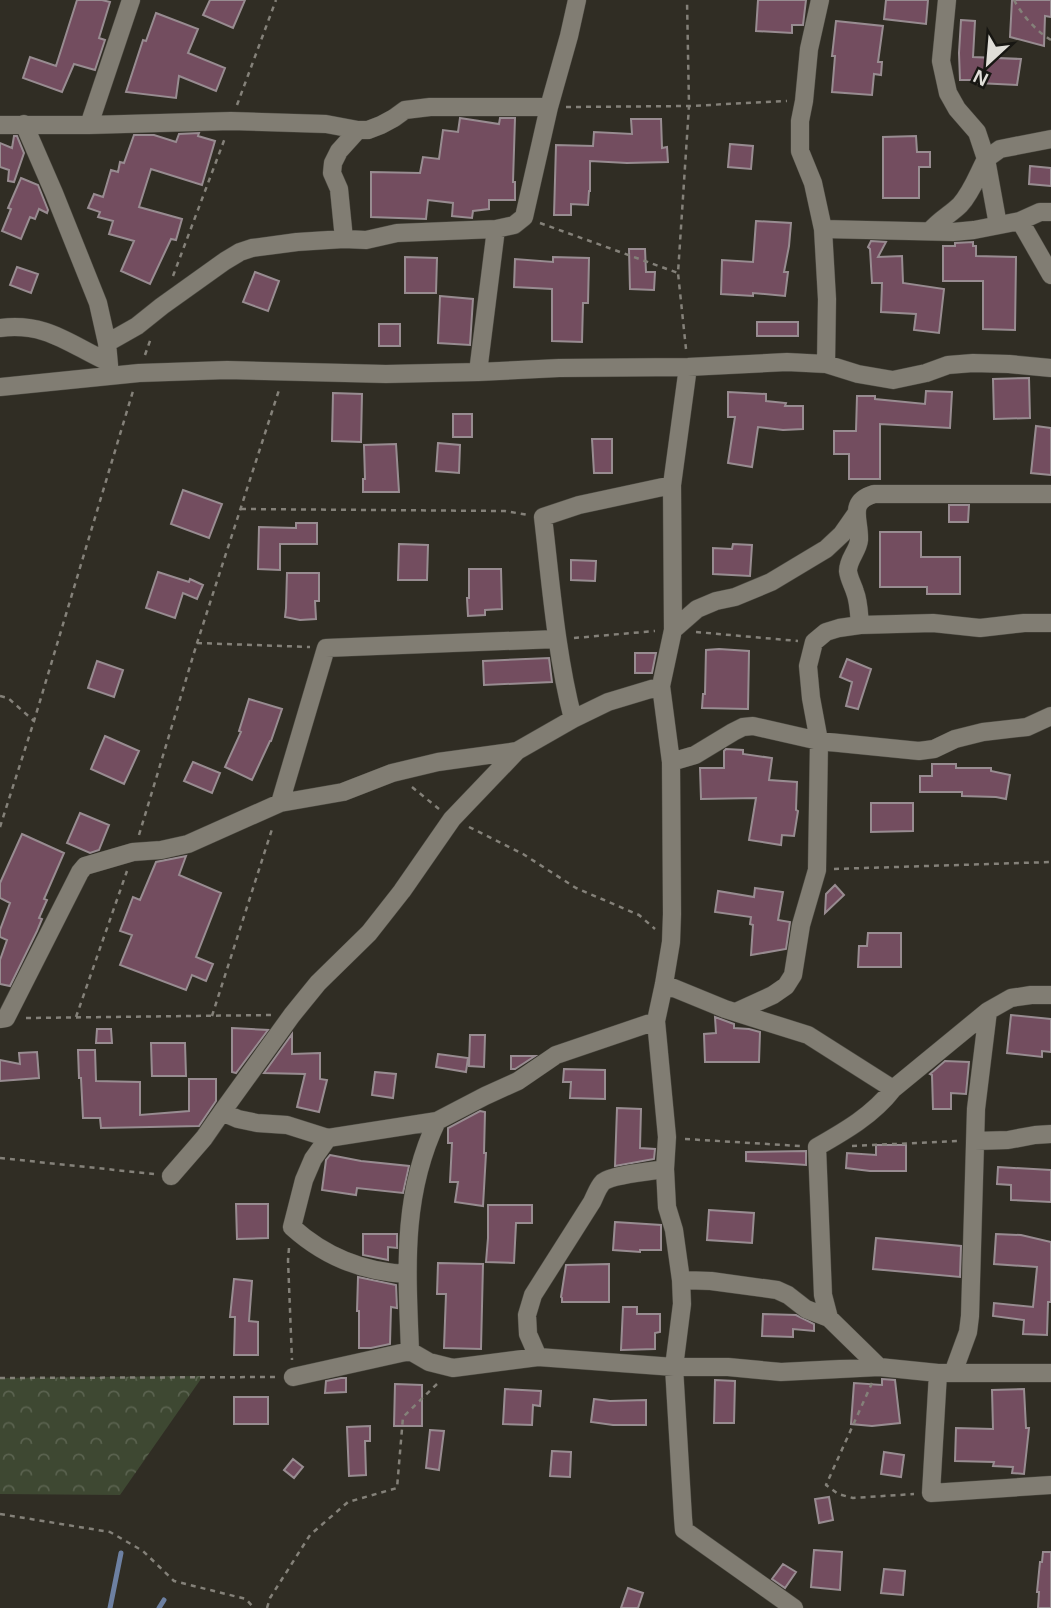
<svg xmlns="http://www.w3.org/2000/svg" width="1051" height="1608" font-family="Arial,sans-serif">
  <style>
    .forest { fill: url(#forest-crowns) }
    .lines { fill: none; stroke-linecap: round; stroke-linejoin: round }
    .stream { stroke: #6d80a2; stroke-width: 5 }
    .building { fill: #734d5f; stroke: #988c91; stroke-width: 2 }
    .minor-casing { stroke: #4c4a42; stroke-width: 19 }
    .path { stroke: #848179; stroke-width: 2.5; stroke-dasharray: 5 5; stroke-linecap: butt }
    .minor { stroke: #817d73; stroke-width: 18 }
  </style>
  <defs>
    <pattern id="forest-crowns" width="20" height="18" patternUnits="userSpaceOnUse" patternTransform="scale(1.75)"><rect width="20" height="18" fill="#3e4832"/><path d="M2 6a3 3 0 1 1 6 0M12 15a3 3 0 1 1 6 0" fill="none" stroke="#5a624f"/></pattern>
  </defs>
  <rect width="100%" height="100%" fill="#302d24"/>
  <!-- forest -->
  <path class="forest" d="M203,1376L120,1495L0,1494V1378Z"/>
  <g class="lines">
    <!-- stream -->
    <path class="stream" d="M110,1608L121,1553
      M159,1608L164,1600"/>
  </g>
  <!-- building -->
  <path class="building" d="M77,0H102L110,2L99,38L105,40L95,70L74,64L62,92L23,78L30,57L56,66Z
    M210,0H245L233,28L203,15Z
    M758,0H806L803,25H792V33L756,31Z
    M886,0H928L926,24L884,19Z
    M1012,0H1051V17L1045,16L1044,46L1010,37Z
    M156,13L198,29L188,53L225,68L216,91L179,76L176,98L126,92L143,40L146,41Z
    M961,20L975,21L973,57L1021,59L1017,85L978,83L979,80H960L959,53Z
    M836,21L883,26L878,62H882L881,75L874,74L872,95L832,92L835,56H832Z
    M460,118L499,124L500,118H515L513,182H515V200H489V209L473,211L472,218L452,216L453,203L428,200L426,219L371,217V172L420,173L423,157L439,159L443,130L458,132Z
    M631,119H661L662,148L667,147L668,162L627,163L590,161V191H589L588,205L571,204V215H554L556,145L593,146L594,132L632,134Z
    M199,133L198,136L215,141L202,185L151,169L139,207L182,219L176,240L171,239L150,284L121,271L134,241L109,234L113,221L98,217L100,212L88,208L94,194L103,197L111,170L118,172L120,162L124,163L134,135H154L176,142L179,134Z
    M14,136H17L24,153L14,182L8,181L9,170L0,167V143L12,148Z
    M916,136L917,152H930V167H919V198H883V137Z
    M730,144L753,146L751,169L728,167Z
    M1030,166L1051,168V186L1029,184Z
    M21,178L38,185L48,210L47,213L39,209L35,219L30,217L21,239L2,231L11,209L8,208Z
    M756,221L791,223L789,246L784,272H788L785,296L753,293V296L721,294L722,260L753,262Z
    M871,241L886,242L878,257L902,256L903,283L944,289L939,333L914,330L916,314L881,312L882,283H872L870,249L868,247Z
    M973,242V246H976V256L1016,257L1015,330L983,329V281H943V246H955V243Z
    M629,249H645L646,272H655L654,290L630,289Z
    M405,257L437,258L436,293H405Z
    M553,257L589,258L588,303H583L582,342L552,341V289L514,287L515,259L553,262Z
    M17,267L38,274L31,293L10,285Z
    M255,272L279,281L268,311L243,302Z
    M440,296L473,299L470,345L438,343Z
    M757,322H798V336H757Z
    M379,324H400V346H379Z
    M1029,378L1030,418L994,419L993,379Z
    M926,391L952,392L950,428L880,424V479H849V454H834V431H856L857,396H875V399L925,404Z
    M728,392L766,394V401L786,403L785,406H803V429L783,430L758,427L752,467L728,463L735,417H728Z
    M333,393L362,394L361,442L332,441Z
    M453,414H472V437H453Z
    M1036,426L1051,428V475L1031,473Z
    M592,439H612V473H594Z
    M438,443L460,445L459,473L436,471Z
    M396,444L399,492H363V479H365L364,445Z
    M183,490L222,504L209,538L171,524Z
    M949,505H969L968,522H949Z
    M296,523H317V544H280V570L258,569L259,527L296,528Z
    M880,532H921V557H960V594H927V587H880Z
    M399,544L428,545L427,580H398Z
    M733,544L752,545L750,576L713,574V548L732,549Z
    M571,560L596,561L595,581L571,580Z
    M469,569H501L502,609L485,610V615L468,616L467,598H469Z
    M158,572L189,582L190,579L203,585L197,599L183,593L175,618L146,608Z
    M287,573H319V601H315L316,619L300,620L285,617L286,608Z
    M719,649L749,651L748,709L702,708L703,694H705L706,650Z
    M635,653H656L652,673H635Z
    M549,658L552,682L484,685L483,661Z
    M847,659L871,669L858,709L846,706L852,682L840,677Z
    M97,661L123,670L114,697L88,688Z
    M249,699L282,709L271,741H270L252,780L225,767L241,732L239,731Z
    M105,736L139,751L124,784L91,769Z
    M726,749L743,750V754L772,758L769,780L797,782L796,810L798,811L794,836L782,835L781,845L749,840L756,798L701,799L700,768H724V751Z
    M193,762L220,773L212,793L184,781Z
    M932,764H956V768H991V771L1010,775L1006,799L996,797L962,796V792H920V776H932Z
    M871,803H913V831L871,832Z
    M80,813L109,825L99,850L90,853L67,843Z
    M22,834L64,853L44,899L47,900L39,918L42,919L37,931L10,986L0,984V960L7,940L0,937V930L10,903L0,898V883Z
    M186,856L179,875L221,893L196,957L213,964L206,981L192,975L186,990L120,965L132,935L120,931L133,897L140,900L156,862Z
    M835,885L844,895L825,913L826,894Z
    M755,888L783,892L778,920L790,922L786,949L751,955L753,925L750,924L751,917L715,912L718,891L754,897Z
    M868,933H901V967H858L859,946H867Z
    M1011,1015L1051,1019V1052L1042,1051V1057L1007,1053Z
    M715,1017L734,1024V1028L749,1029L760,1032L759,1062H705L704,1034L716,1033Z
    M232,1028L268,1030L236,1073L232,1072Z
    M97,1029H111L112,1043H96Z
    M292,1034V1054L320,1053V1079L327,1080L319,1112L297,1107L305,1074L264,1073Z
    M470,1035H485L484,1067L469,1066Z
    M151,1043H185L186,1076H152Z
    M78,1050H95L96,1081L140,1082V1115L189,1111V1079H216V1101L199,1126L101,1128L100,1118H83L81,1078H79Z
    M37,1052L39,1078L0,1081V1060L20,1064L19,1053Z
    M438,1054L468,1058L466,1072L436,1067Z
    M511,1056H535L515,1069H511Z
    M945,1061L969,1062L966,1094L951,1093V1109H933L932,1075L930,1074Z
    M564,1069L605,1070V1099L570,1098L571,1082H563Z
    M375,1072L396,1074L393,1098L372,1095Z
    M617,1108L641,1109L640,1148L655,1149L654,1159L615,1166Z
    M480,1111L485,1112L484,1153H486L483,1206L455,1202L458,1182H450L452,1143H448V1128Z
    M876,1145H906V1171H870L846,1168L847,1153L876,1155Z
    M806,1151V1165L746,1161V1152Z
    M330,1155L361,1161L409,1166L403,1193L357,1188L356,1195L322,1190L326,1160Z
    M998,1167L1051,1170V1202L1011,1200V1185L997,1184Z
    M236,1204H268V1238L237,1239Z
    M488,1205H532V1223H516L514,1263L486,1262L488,1238Z
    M709,1210L754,1213L752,1243L707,1240Z
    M615,1222L661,1225V1250H640V1252L613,1250Z
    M363,1234H397V1248L388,1247V1260L363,1255Z
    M996,1234L1021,1235L1051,1242V1302H1048L1047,1335L1023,1334L1024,1320L993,1316L994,1303L1033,1307L1037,1267L994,1264Z
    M876,1238L961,1246L960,1277L873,1269Z
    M438,1263L483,1264L481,1349L444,1348L446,1294H437Z
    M609,1264V1302H562V1298L561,1297L566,1265Z
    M358,1277L396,1285L397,1308L391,1307L390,1344L371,1348H359V1311H357Z
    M234,1279L252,1281L249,1321L258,1322V1355H234L235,1317H230Z
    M623,1307H637V1314H660V1332L655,1333V1349L621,1350Z
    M763,1314L796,1315L814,1324V1331L793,1329V1337L762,1336Z
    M341,1378H346V1392L325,1393L326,1381Z
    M882,1379L895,1380L900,1423L872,1426L851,1424L854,1383L882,1385Z
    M715,1380L735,1381L734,1423H714Z
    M395,1384L422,1385V1426H394Z
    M505,1389L541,1391L540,1406L533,1405L532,1425L503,1424Z
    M1024,1389L1026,1428H1029L1024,1474L1012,1473L1013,1467L993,1466L994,1462L955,1461L956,1428L993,1429L992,1390Z
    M234,1397H268V1424H234Z
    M594,1399L610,1401L646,1400V1425H613L591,1422Z
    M370,1426V1441H365L366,1475L349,1476L347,1427Z
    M430,1430L444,1431L439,1470L426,1468Z
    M552,1451L571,1452L570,1477L550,1476Z
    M884,1452L904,1455L901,1477L881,1474Z
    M293,1459L303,1467L294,1478L284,1470Z
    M829,1497L833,1520L819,1523L815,1499Z
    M814,1550L842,1552L840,1590L811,1587Z
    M1043,1552H1051V1608H1038L1039,1592H1037L1040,1562H1042Z
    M783,1564L796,1572L785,1588L772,1579Z
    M884,1569L905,1571L903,1595L881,1593Z
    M628,1588L643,1593L638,1608H621Z"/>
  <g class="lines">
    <!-- minor casing -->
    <g class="minor-casing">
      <path id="minor" d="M820,0L809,49L804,101L800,121V151L813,183L823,229
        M24,124L54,193L98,303L107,343L110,376
        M0,125H89L231,121L326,124L358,130H368L381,125L394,118L405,110L430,107H549
        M89,125L131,0
        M1020,221L1051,275
        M998,225L986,159L1000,149L1051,139
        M930,231C939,220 951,214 960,205C972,192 978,174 986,159L977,132L957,109L948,93L941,61L947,0
        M344,239L339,189L332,173L333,163L339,151L358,130
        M0,328C46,322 69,344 108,362
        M107,343L137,326L162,306L225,261L240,252L252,248L297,242L344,239L366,240L397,233L496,229L514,225L524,217L549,107L569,36L577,0
        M826,364L827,299L823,229L953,232L974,230L1020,221L1040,212H1051
        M688,367L672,485L673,630L661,686L671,762L672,914L671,942L664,984L656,1021L667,1137L665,1169L667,1207L674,1230L681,1280L682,1304L674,1367L683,1518L684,1530L794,1608
        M478,372L496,229
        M0,387L139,373L227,370L386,374L478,372L559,368L688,367L787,362L826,364L858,374L893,380L926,373L948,365L973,363L1009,364L1051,368
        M860,625C859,615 859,602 855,592C853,585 849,579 848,571C848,559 858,551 859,540C860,520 847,502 874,494H1051
        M673,630L697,609L716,601L735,597L771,582L826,549L842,534L856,514
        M573,719C556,653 551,585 543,517L579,505L672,485
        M517,751L452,819L402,891L369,933L318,983L292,1015L222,1112L238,1119L257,1123L287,1125L328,1138L437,1121L485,1096L518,1081L556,1055L656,1021
        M671,762L695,755L733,732L743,727L753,726L819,741L919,751L934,749L955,739L983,732L1027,727L1051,716
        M280,803L326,648L557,639
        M664,984L725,1009L808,1035L893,1089L988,1011L1011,998L1031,995H1051
        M736,1012L773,995L786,986L793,975L801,925L817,870L819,741L811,698L808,666L814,642L826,632L839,628L860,625L933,623L980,628L1024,623H1051
        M0,1019L6,1018L80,872L85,866L133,852L161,850L188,844L280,803L343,792L392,773L438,762L517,751L573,719L608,702L661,686
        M328,1138L313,1159L304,1180L292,1227C324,1256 364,1272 407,1274
        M975,1141L1008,1140L1035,1135L1051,1134
        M171,1176L204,1138L222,1112
        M681,1280L711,1281L777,1290L788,1295L806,1309L829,1318
        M410,1351C407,1271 401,1196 437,1121
        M538,1357L528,1334L527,1315L533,1295L592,1202C595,1196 598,1187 603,1182C612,1175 651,1171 665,1169
        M879,1367L829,1318L823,1295L817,1147C845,1131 873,1115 893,1089
        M938,1373L931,1493L1051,1485
        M953,1373L968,1332L970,1316L976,1109L988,1011
        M293,1377L410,1351L429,1362L453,1368L538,1357L674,1367H728L781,1372L879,1367L938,1373H1051"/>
    </g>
    <!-- path -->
    <path class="path" d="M1014,0C1022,15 1036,31 1051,40
      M237,105L276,0
      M566,107L689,106L787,101
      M540,223L678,273
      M173,276L225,138
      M686,349L678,273L689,106L687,0
      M145,355L151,338
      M241,509L505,511L528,515
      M696,632L798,641
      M574,638L655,631
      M197,643L310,647
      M0,696L8,698L34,721
      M412,787L439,809
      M0,827L34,721L133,391
      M469,827L523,854L576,888L639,915L655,929
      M139,835L197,643L280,387
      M834,869L1051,862
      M212,1016L273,826
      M76,1017L127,871
      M26,1018L272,1015
      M685,1139L800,1146
      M852,1146L958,1141
      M0,1158L154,1174
      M289,1248L288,1260L292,1360
      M0,1378L275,1377
      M872,1383L826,1485L838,1494L853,1498L914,1494
      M0,1514L110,1532L143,1551L174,1581L246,1599L254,1608
      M267,1608L270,1598L310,1535L348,1502L397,1488L403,1417L438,1383"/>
    <!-- minor -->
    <use href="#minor" class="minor"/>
  </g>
  <!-- north arrow -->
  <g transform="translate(988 63) rotate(206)" stroke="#171612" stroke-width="5" paint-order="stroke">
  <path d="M0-5L12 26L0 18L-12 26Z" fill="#e0ded8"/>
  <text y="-10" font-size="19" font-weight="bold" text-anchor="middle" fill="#e0ded8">N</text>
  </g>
</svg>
